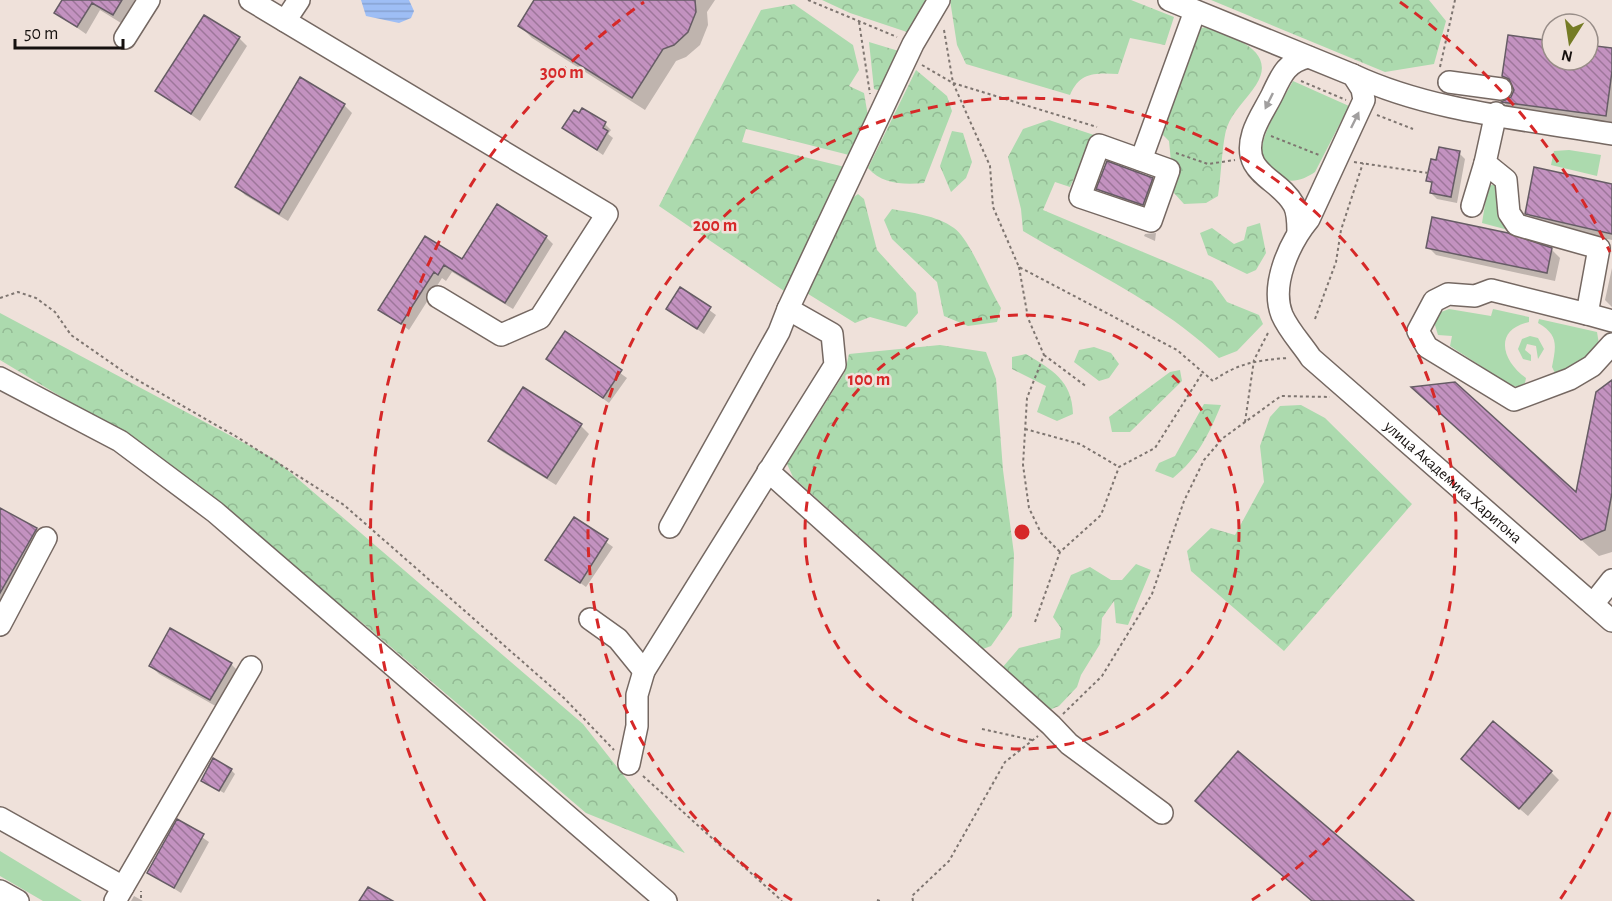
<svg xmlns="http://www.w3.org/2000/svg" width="1612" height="901" font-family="'Alegreya Sans',sans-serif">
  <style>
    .grass { fill: #acdaae }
    .forest { fill: url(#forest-crowns) }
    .water { fill: url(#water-rules) }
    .shadow { fill: #0003 }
    .building { fill: url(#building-back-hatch); stroke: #665c65; stroke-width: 1.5 }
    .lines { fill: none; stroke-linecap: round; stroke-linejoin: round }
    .minor-casing { stroke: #756862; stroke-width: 24 }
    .path { stroke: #7e7570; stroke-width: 2; stroke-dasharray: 3 3; stroke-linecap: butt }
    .minor { stroke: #fff; stroke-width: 21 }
    .oneway { fill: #a19f9f }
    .ring { fill: none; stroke: #d62828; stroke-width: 3; stroke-dasharray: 10 8 }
    .labels { text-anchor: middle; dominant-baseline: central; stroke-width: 5; stroke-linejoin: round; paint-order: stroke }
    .street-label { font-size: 16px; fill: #15100e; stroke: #efe1da }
    .centre { fill: #d62828; stroke: #efe1da; stroke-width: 3 }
    .ring-label { font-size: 18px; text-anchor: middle; font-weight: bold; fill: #d62828; stroke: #efe1da; stroke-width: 5; stroke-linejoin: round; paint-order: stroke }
  </style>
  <defs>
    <pattern id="forest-crowns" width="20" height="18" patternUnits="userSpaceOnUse" patternTransform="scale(1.5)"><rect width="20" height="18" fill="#acdaae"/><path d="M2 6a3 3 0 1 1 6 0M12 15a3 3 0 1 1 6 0" fill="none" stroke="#93ba94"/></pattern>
    <pattern id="water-rules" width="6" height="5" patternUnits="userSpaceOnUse" patternTransform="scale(1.5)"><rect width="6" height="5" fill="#9ebef5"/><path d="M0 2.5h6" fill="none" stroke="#87a2d1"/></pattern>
    <pattern id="building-back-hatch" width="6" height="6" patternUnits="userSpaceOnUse" patternTransform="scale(1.5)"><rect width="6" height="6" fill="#c392c0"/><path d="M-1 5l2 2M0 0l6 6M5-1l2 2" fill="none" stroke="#9d769a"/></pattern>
  </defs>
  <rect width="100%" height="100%" fill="#efe1da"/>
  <!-- grass -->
  <path class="grass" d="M1293,81L1349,106L1315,172C1305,179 1290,185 1280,177C1273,171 1263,163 1262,155C1259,136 1284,98 1293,81Z
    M1569,150L1601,155L1597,176L1551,165L1554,151Z
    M1496,184L1512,231L1482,223L1488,186Z
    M1449,309L1491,316L1493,309L1529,317V322C1493,330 1502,361 1526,378L1525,383L1517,387L1510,385L1450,346L1452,336L1438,335L1434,322L1436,314Z
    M1539,319L1597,332L1599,344L1575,366L1555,373L1552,367C1556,346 1559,335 1538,323Z
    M1530,336L1538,338L1544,349L1538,359L1536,346L1527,344L1525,350L1531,355V361L1523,359L1518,349L1522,339Z
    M0,851L82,901H43L0,876Z"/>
  <!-- forest -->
  <path class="forest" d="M822,0H933L910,33L850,13Z
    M950,0H1131L1174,17L1165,45L1130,38L1118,74C1095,73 1080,72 1070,95L966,64L957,45Z
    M1211,0H1429L1446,21L1434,64L1385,72Z
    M794,4L853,45L859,70L849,86L864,93L869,122L849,155L746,129L742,142L849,168L790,295L659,206L761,10Z
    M1205,27C1229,36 1279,49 1256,85C1246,100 1233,111 1227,127C1222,142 1221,179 1218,196L1206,203L1184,204L1174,193L1169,141L1163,135L1169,89L1192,31Z
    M869,42L902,52L885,92L874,89Z
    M916,70L947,96L952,111L924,183C903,185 882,184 868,168Z
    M1049,120L1094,135L1070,187L1055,182L1043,210L1212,281L1227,302L1259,315L1263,324L1237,351L1219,358C1163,304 1090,271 1023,231L1021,209L1008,157L1023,129Z
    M952,131L963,133L972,162L966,178L951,192L940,166Z
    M858,194L864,199L877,250L916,293L918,313L906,327L870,317L855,323L805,292L851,199Z
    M892,209C912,213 936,215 954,228C970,239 989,289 1001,308L997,322L968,326L944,316L937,282L892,239L884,220Z
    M1260,223L1266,253L1256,270L1247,274L1208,255L1200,233L1212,228L1234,244L1244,240L1247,227Z
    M0,313L276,460L583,724L685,853L586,813L365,625L138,443L0,360Z
    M940,345L986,352L996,379L1003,470L1014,554L1012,616L991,646L983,649L793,477L787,464L845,372L849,354Z
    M1094,347L1111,353L1119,364L1109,378L1099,381L1074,362L1079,350Z
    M1026,354C1052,370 1072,380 1073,414L1057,421L1037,412L1046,386L1012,369V357Z
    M1180,370L1182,381L1130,432H1112L1109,417L1170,372Z
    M1204,404L1221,405C1209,434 1197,459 1173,478L1155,471L1159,463L1175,456Z
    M1301,405L1325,418L1412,504L1284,651L1191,571L1187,551L1211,528L1235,535L1264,482L1260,446L1270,417L1280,406Z
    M1136,564L1151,570L1128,625L1116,623L1114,601L1102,618L1100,644L1081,675L1077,687L1059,706L1049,710L1002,668L1019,648L1060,638L1061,628L1053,617L1071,575L1090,567L1111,580H1122Z"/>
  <!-- water -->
  <path class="water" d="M361,0H409L414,11L411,18L399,23L366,16Z"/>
  <!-- shadow -->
  <path class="shadow" d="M64,0H135L121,23L100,10L86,34L56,13Z
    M536,0H715L707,12L708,25L700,45L686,57L676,61L645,110L532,38L520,26Z
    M239,38L247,46L200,121L157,91Z
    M1552,42V60H1588V47L1612,50V124L1511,109L1503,102L1512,98L1515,90L1504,76Z
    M344,105L352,113L288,221L245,195L237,187Z
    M605,124L611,130L608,134L613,138L603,155L564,128Z
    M1459,153L1465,159L1457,203L1437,199L1431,193L1433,185L1428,180L1437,162Z
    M1152,179L1156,183L1147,208L1102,192L1098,189Z
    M1612,185V240L1567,231L1534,220L1526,212Z
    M1156,233L1155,241L1144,236L1145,234Z
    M546,237L553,244L513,309L452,272L446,281L442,278L409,330L380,309L425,238L463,261Z
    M1428,247L1551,249L1560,258L1555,281L1436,255Z
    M1612,268V307L1605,300Z
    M680,289L716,315L704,334L668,309Z
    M566,334L627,378L609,403L548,359Z
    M1612,382V552L1599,556L1414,389L1577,495Z
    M581,426L589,434L556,485L498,449L490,440Z
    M0,509L36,529L44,538L0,616Z
    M574,519L613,547L586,587L547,559Z
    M231,664L239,672L219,708L159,674L151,666Z
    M1471,768L1551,772L1559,780L1528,816Z
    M231,770L235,774L224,793L203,781Z
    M178,821L209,842L181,893L149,873Z
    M134,896L143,901H131Z"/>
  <!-- building -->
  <path class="building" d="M62,0H122L113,15L92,3L77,27L54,13Z
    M534,0H695L696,12L688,32L674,45L663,49L632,98L518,26Z
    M204,15L240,37L191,114L155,91Z
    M1508,35L1552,41V60H1588V45L1612,48V71L1606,116L1501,102L1511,97L1514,90L1509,79L1502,76Z
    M300,77L345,104L279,214L235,187Z
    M582,108L606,122L603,128L608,131L597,150L562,128L574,110L579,113Z
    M1439,147L1460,151L1451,197L1430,193L1432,182L1426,181L1431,159L1436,160Z
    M1107,161L1153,178L1143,205L1096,189Z
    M1534,167L1612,184V234L1525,214Z
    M497,204L547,236L505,303L444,265L438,275L434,272L401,324L378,310L425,236L462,259Z
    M1432,217L1508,233L1552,248L1547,273L1426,248Z
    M680,287L711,307L697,329L666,309Z
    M565,331L622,370L603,398L546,359Z
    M1612,380V493L1605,530L1581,540L1411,387L1455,382L1576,492L1596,392Z
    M523,387L582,424L547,478L488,441Z
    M0,508L37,528L0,593Z
    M574,517L608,539L580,583L545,560Z
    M170,628L232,663L210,700L149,666Z
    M1493,721L1552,771L1519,809L1461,759Z
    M1238,751L1414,901H1312L1195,801Z
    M213,758L232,769L219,791L201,781Z
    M177,819L204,834L174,888L147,873Z
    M368,887L393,901H359Z"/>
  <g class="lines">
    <!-- minor casing -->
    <g class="minor-casing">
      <g id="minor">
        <path d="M250,0L607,214L540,318L501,335L438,297"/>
        <path id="s1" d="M1169,0L1353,75L1362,89L1364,100L1309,219C1290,242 1270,284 1282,315C1289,331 1302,344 1311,358L1612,621"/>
        <path d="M285,21L299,0"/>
        <path d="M125,38L149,0"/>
        <path d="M1353,75C1432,112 1526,119 1612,134"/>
        <path d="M1449,82L1501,89"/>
        <path d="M1496,113L1485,163L1506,180L1509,213L1517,225L1599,248L1587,314L1612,321"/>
        <path d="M1099,145L1169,170L1151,221L1080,197Z"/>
        <path d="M1141,160L1195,11"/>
        <path d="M1472,206L1485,163"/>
        <path d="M1298,232C1298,223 1298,213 1294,205C1279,177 1240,175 1253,133C1257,120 1266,107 1272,95C1281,76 1286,62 1308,57"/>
        <path d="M1587,314L1491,290L1475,296L1448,294L1434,301L1418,331L1427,347L1514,400L1570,379L1592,366L1612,344"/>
        <path d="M0,378L120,441L215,512L666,901"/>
        <path d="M768,471L1051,725L1069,744L1162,813"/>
        <path d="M670,527L779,332L788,309"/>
        <path d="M1593,604L1612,580"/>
        <path d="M590,619L618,639L644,671"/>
        <path d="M0,625L46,538"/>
        <path d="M629,764L637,726V695L644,671L835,365L832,334L788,309L913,44L939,0"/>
        <path d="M0,818L123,887"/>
        <path d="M0,891L18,901"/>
        <path d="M115,901L251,667"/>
      </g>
    </g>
    <!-- path -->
    <path class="path" d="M808,0L897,37
      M859,22L870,94
      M944,30L953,83L990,166L993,207L1019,267L1177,350L1213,381C1237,363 1259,360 1288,358
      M922,65L953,83L1097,127
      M1440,67L1455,0
      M1301,81L1346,100
      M1377,115L1413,129
      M1271,136L1319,155
      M1176,153L1208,164L1235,160
      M1354,162L1428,173
      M1019,267L1028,318L1044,355L1027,398L1023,465L1029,508L1041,533L1060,552
      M0,298L18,292L36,298L55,312L71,335L127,374L237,437L344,505L564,698L614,750
      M1315,319L1336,262L1341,230L1363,163
      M1044,355L1087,387
      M1245,422L1254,360L1269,331
      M1025,429L1080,444L1119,467
      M1035,622L1060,552L1101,515L1119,467L1155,448L1203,372
      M1063,714L1102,676L1152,594L1184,501L1204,460L1223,438L1281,396L1330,397
      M982,729L1032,740
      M643,776L782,901
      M141,898V891
      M877,900L880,901
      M913,901L912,896L949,861L1005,762L1038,736"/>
    <!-- minor -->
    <use href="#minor" class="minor"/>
  </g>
  <!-- one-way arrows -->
  <defs><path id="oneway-solid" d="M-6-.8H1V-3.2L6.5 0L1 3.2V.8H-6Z" transform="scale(1.5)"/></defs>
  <g class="oneway">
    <use href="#oneway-solid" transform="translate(1269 101) rotate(116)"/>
    <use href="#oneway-solid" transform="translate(1355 120) rotate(-64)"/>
  </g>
  <!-- distance rings -->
  <g class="ring">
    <circle cx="1022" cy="532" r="217"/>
    <path d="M792 900A434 434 0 1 1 1252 900"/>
    <path d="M1610 812A651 651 0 0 1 1559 901M485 901A651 651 0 0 1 644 2M1400 2A651 651 0 0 1 1610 252"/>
  </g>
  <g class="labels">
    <!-- street labels -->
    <g class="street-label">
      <text stroke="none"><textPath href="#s1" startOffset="702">улица Академика Харитона</textPath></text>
    </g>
  </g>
  <circle cx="1022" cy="532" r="9" class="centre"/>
  <g class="ring-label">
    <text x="562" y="78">300 m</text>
    <text x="715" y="231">200 m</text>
    <text x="869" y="385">100 m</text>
  </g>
  <!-- north arrow -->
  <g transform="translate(1570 42) rotate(192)"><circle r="28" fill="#efe1da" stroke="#988d88" stroke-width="1.5"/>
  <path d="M0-4.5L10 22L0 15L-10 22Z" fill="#757b25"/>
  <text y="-9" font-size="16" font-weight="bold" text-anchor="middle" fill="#15100e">N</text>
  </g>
  <!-- scale -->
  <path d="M15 39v9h108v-9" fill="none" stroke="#15100e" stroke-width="3"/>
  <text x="24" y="39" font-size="18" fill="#15100e" stroke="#efe1da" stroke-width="4.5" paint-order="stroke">50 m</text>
</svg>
